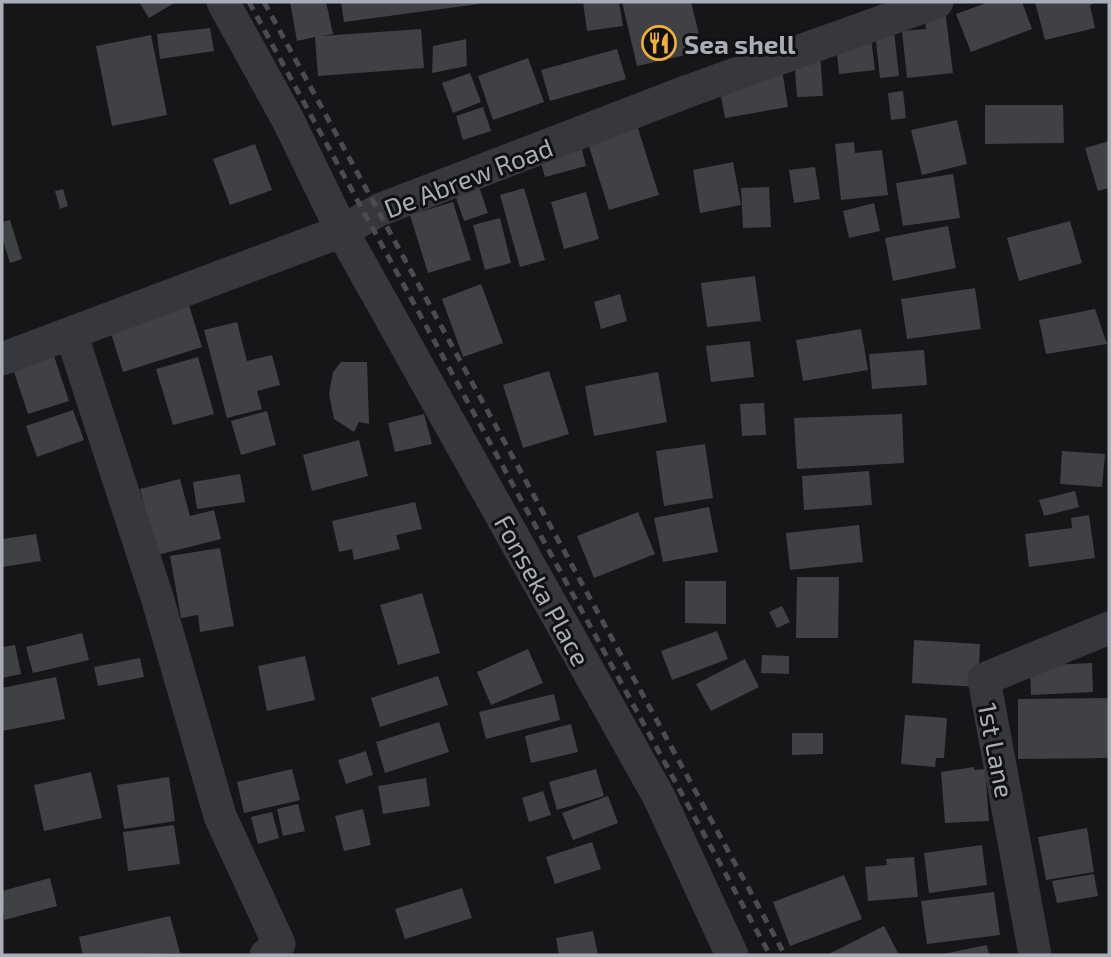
<svg xmlns="http://www.w3.org/2000/svg" width="1111" height="957" font-family="'Exo 2',sans-serif">
  <style>
    .building { fill: #404145 }
    .lines { fill: none; stroke-linecap: round; stroke-linejoin: round }
    .minor { stroke: #37383d; stroke-width: 33 }
    .rail { stroke: #4a4c52; stroke-width: 5; stroke-dasharray: 9 7; stroke-linecap: butt }
    .labels { text-anchor: middle; dominant-baseline: central; stroke-width: 6; stroke-linejoin: round; paint-order: stroke }
    .poi-label { font-size: 26px; font-weight: bold; fill: #a8adb8; stroke: #111113; text-anchor: start }
    .street-label { font-size: 26px; fill: #a8adb8; stroke: #111113 }
  </style>
  <rect width="100%" height="100%" fill="#161618"/>
  <!-- building -->
  <path class="building" d="M139,2H176L149,18Z
    M290,2H326L333,34L321,36L421,29L424,68L318,76L315,37L297,41Z
    M341,2H479V4L344,22Z
    M583,2H619L623,26L587,31Z
    M622,2H691L703,51L637,66Z
    M989,2H1022L1032,29L971,52L956,14Z
    M1035,2H1097L1090,5L1095,28L1045,40Z
    M945,10L953,73L907,78L902,31L926,29L924,13Z
    M893,22L899,76L880,78L874,24Z
    M210,28L214,51L160,59L157,34Z
    M151,35L167,115L112,126L96,46Z
    M871,38L875,70L839,74L836,42Z
    M466,39L467,66L432,73L433,46Z
    M617,49L626,79L550,101L541,70Z
    M820,53L823,96L797,97L794,55Z
    M528,58L544,102L493,120L478,76Z
    M782,70L788,107L725,118L718,81Z
    M470,73L481,102L453,113L442,83Z
    M903,91L906,118L891,120L888,93Z
    M985,105H1063L1064,143L985,144Z
    M483,107L491,131L463,140L456,116Z
    M635,119L659,195L609,210L585,134Z
    M957,120L967,164L922,175L911,130Z
    M580,141L586,166L545,177L538,153Z
    M1109,141V188L1098,191L1085,148Z
    M854,142L855,153L882,150L888,195L841,200L835,144Z
    M255,144L272,190L230,205L213,159Z
    M733,162L741,205L700,213L693,170Z
    M815,167L820,199L794,203L789,170Z
    M953,174L960,218L903,226L896,183Z
    M478,184L488,213L464,221L454,192Z
    M769,187L771,227L743,228L741,188Z
    M524,188L545,260L520,267L500,195Z
    M63,189L68,206L60,209L55,191Z
    M586,192L599,239L564,249L551,202Z
    M453,202L471,260L428,273L410,215Z
    M874,203L880,231L849,238L843,211Z
    M500,218L511,263L485,270L473,225Z
    M10,220L22,259L10,263L2,237V222Z
    M1070,221L1082,263L1019,281L1007,238Z
    M948,226L956,268L893,281L885,238Z
    M755,276L761,321L707,327L701,283Z
    M481,284L503,343L463,357L442,299Z
    M975,288L981,329L907,339L901,299Z
    M620,294L627,321L601,329L594,302Z
    M187,299L202,347L123,372L108,323Z
    M1095,309L1107,344L1046,354L1039,320Z
    M237,322L247,361L272,355L280,385L257,391L262,409L227,418L204,330Z
    M861,329L868,370L803,381L796,340Z
    M750,341L754,377L711,382L706,346Z
    M50,344L69,401L28,414L9,357Z
    M924,350L927,385L872,389L869,354Z
    M198,357L214,414L173,425L156,369Z
    M341,362H367L369,424L359,422L354,432L334,419L329,394L333,372Z
    M549,371L569,434L523,448L503,385Z
    M658,372L667,422L594,436L585,386Z
    M764,403L766,435L742,436L740,404Z
    M73,410L84,440L37,457L26,426Z
    M267,411L276,445L241,455L231,421Z
    M424,414L432,444L395,452L388,423Z
    M902,414L904,463L797,469L794,418Z
    M359,440L368,476L312,491L303,455Z
    M705,444L713,498L664,506L656,451Z
    M1062,451L1105,454L1102,487L1060,484Z
    M869,471L872,505L804,510L802,476Z
    M240,474L245,502L197,509L193,482Z
    M180,479L190,516L214,510L221,539L157,555L140,489Z
    M1075,491L1079,507L1044,516L1039,500Z
    M415,502L422,529L396,535L400,549L354,560L352,549L339,552L332,521Z
    M709,507L718,552L663,562L654,518Z
    M638,512L655,554L594,578L577,536Z
    M1089,515L1095,558L1029,567L1025,534L1072,528L1071,518Z
    M859,525L863,562L790,570L786,533Z
    M36,534L41,561L2,567V539Z
    M220,548L234,626L200,632L198,615L181,618L170,556Z
    M797,577H839L838,638H796Z
    M685,581H726V624L685,623Z
    M422,593L440,653L398,665L380,605Z
    M782,606L790,622L777,628L769,612Z
    M717,631L728,659L672,680L661,651Z
    M82,633L89,660L33,673L26,647Z
    M914,640L980,644L978,687L912,683Z
    M15,645L21,674L2,678V647Z
    M528,649L543,683L491,705L477,672Z
    M762,655L789,656V674L761,673Z
    M305,656L315,700L267,711L258,666Z
    M140,658L144,677L98,686L94,667Z
    M745,659L759,687L711,711L696,684Z
    M1092,663L1093,692L1031,695L1030,666Z
    M438,676L448,705L380,727L371,698Z
    M56,677L65,719L2,731V688Z
    M554,694L560,720L486,739L479,712Z
    M1109,698V758L1018,759V699Z
    M905,715L947,718L944,758H936L935,767L901,764Z
    M439,722L449,752L385,773L376,742Z
    M571,724L578,752L531,763L525,736Z
    M792,733H823V754L792,755Z
    M366,751L373,775L346,784L338,760Z
    M974,767V770L985,769L989,821L945,823L941,772Z
    M292,769L300,800L244,813L237,782Z
    M596,769L604,796L557,810L549,782Z
    M91,772L102,818L44,831L34,785Z
    M169,777L175,821L124,829L117,785Z
    M426,778L430,806L383,814L378,786Z
    M543,791L551,815L529,822L522,798Z
    M608,796L618,823L573,840L562,813Z
    M298,804L305,831L283,836L277,809Z
    M363,809L371,845L344,851L335,816Z
    M272,812L279,838L258,844L251,817Z
    M174,825L180,864L128,871L123,832Z
    M1087,828L1094,872L1046,880L1038,837Z
    M592,842L601,869L555,884L546,857Z
    M982,845L987,885L929,893L924,853Z
    M914,857L918,897L868,901L865,867L887,865L886,859Z
    M1094,874L1098,896L1057,903L1052,881Z
    M844,875L862,919L790,946L773,902Z
    M50,878L57,906L4,920L2,891Z
    M462,888L472,918L405,939L395,909Z
    M994,892L1000,935L927,944L921,901Z
    M170,916L180,953L83,955L79,937Z
    M884,926L899,955H827Z
    M593,931L598,955H559L556,938Z
    M987,945L989,955H943V954Z"/>
  <g class="lines">
    <!-- minor -->
    <path class="minor" d="M223,2L288,120L342,231L659,797L732,955
      M71,333L157,597L220,816L279,944L266,955
      M2,359L342,231L379,210L691,90L937,2
      M1035,955L984,679L1109,628"/>
    <!-- rail -->
    <path class="rail" d="M249,2L770,955
      M264,2L785,955"/>
  </g>
  <!-- icons -->
  <defs>
    <g id="restaurant-ring" transform="scale(1.75)"><circle r="9.5" fill="#111113" stroke="#f2b134" stroke-width="1.5"/><path d="M-5-6h1v4h1v-4h1v4h1v-4h1v5L-1.5 .5V6h-2V.5L-5-1ZM5-6V6H3V1.5H1.5Q1.5-4 5-6Z" fill="#f2b134"/></g>
  </defs>
  <g fill-rule="evenodd">
    <use href="#restaurant-ring" x="659" y="43"/>
  </g>
  <g class="labels">
    <!-- poi labels -->
    <g class="poi-label">
      <text x="684" y="43">Sea shell</text>
    </g>
    <!-- street labels -->
    <g class="street-label">
      <text transform="translate(468 177) rotate(-21)">De Abrew Road</text>
      <text transform="translate(543 590) rotate(61)">Fonseka Place</text>
      <text transform="translate(997 750) rotate(79)">1st Lane</text>
    </g>
  </g>
  <!-- border -->
  <rect width="1111" height="957" fill="none" stroke="#a8adb8" stroke-width="7"/>
</svg>
